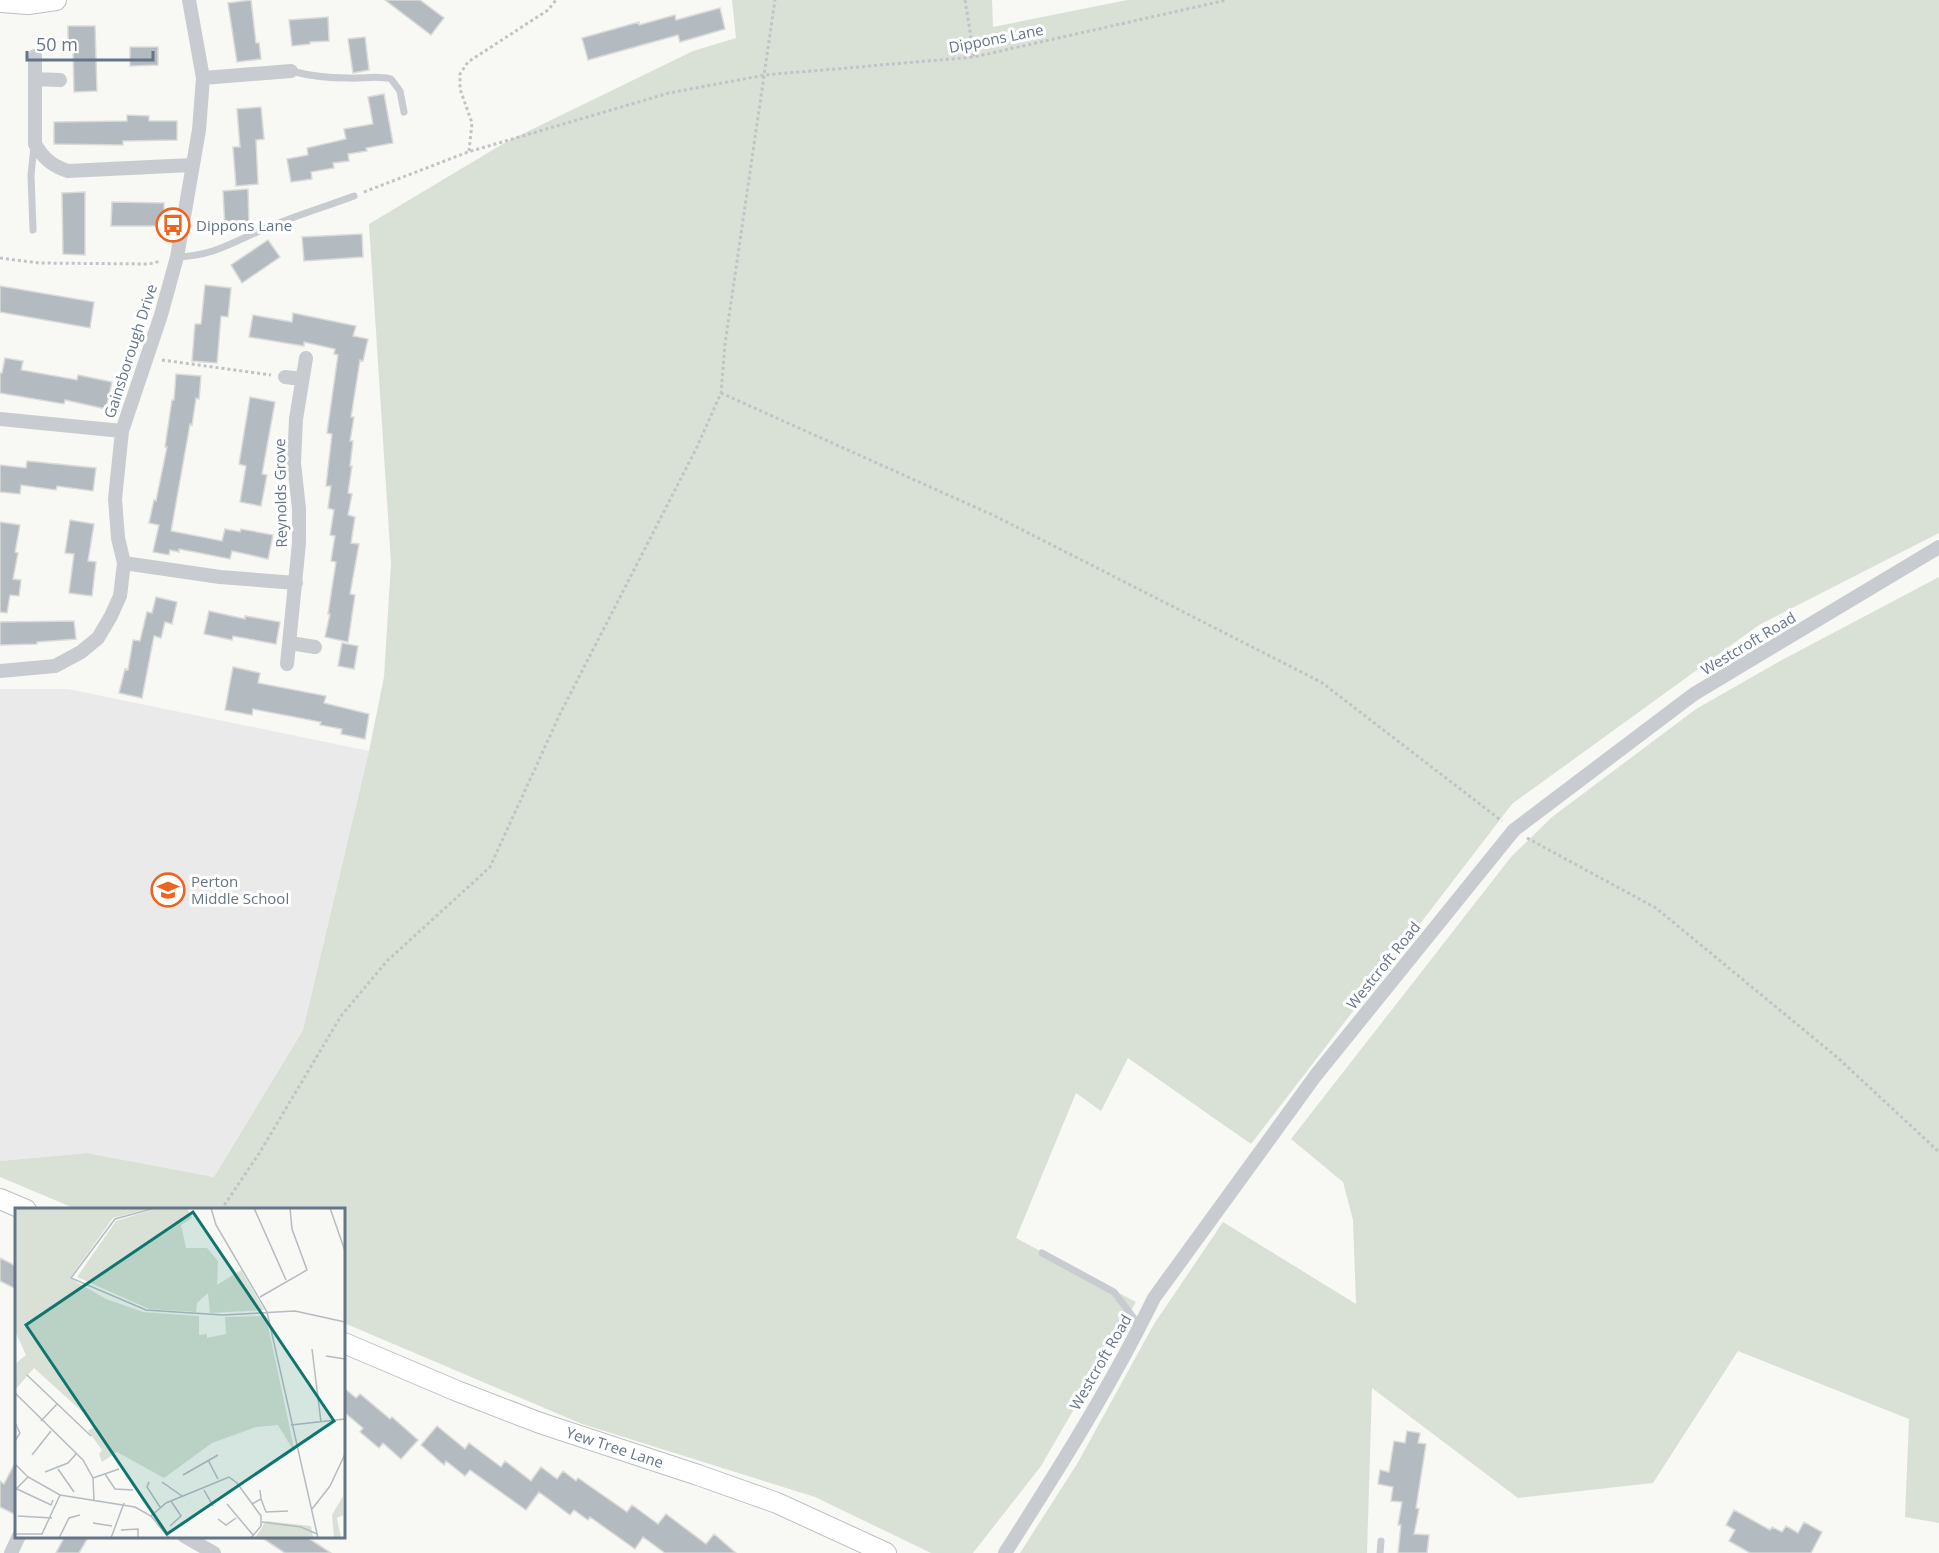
<svg xmlns="http://www.w3.org/2000/svg" width="1939" height="1553" font-family="'Open Sans',sans-serif">
  <style>
    .built { fill: #e9eae9 }
    .green { fill: #d9e1d6 }
    .building { fill: #b3bac0; stroke: #dadad8; stroke-width: 1.5 }
    .lines { fill: none; stroke-linecap: round; stroke-linejoin: round }
    .secondary-casing { stroke: #bcc0c5; stroke-width: 22 }
    .path { stroke: #c1c3c6; stroke-width: 3; stroke-dasharray: 3 3; stroke-linecap: butt }
    .lane { stroke: #c8cbcf; stroke-width: 7 }
    .street { stroke: #c8cbcf; stroke-width: 14 }
    .secondary { stroke: #fff; stroke-width: 20 }
    .labels { text-anchor: middle; dominant-baseline: central; stroke-width: 6; stroke-linejoin: round; paint-order: stroke }
    .street-label { font-size: 15px; fill: #657588; stroke: #fff }
    .poi-label { font-size: 15px; fill: #657588; stroke: #fff; text-anchor: start }
    .inset-road { fill: none; stroke: #b4bcc2; stroke-width: 1.5 }
    .view { fill: #0f766e; fill-opacity: 0.15; stroke: #0f766e; stroke-width: 3 }
    .inset-edge { fill: none; stroke: #657588; stroke-width: 3 }
  </style>
  <rect width="100%" height="100%" fill="#f8f8f5"/>
  <!-- built -->
  <path class="built" d="M0,689H68L369,751L303,1030L214,1177L87,1153L0,1161Z"/>
  <!-- green -->
  <path class="green" d="M732,0H992L993,27L1127,0H1939V533L1759,625L1512,804L1251,1144L1128,1058L1101,1111L1076,1093L1016,1238L1136,1302L1041,1466L973,1553H931L815,1497L582,1424L344,1323V1210L76,1209L0,1177V1161L87,1153L214,1177L303,1030L369,751L384,677L391,563L369,224L506,142L693,51L736,38Z
    M1939,577V1523L1905,1517L1909,1419L1738,1351L1653,1483L1518,1498L1372,1388L1367,1553H1020L1077,1464L1154,1324L1223,1222L1356,1304L1353,1220L1343,1182L1291,1139L1511,857L1552,817L1696,709L1780,661Z"/>
  <!-- building -->
  <path class="building" d="M251,0L256,43H259L261,59L237,62L228,3Z
    M385,0H420L444,18L431,35Z
    M720,8L725,29L680,42L678,35L588,60L582,38L639,22V25L675,15L676,20Z
    M328,17L329,41L310,42V44L292,46L289,20Z
    M68,26H95L97,91L74,92L73,48H68Z
    M365,37L369,70L353,73L348,39Z
    M130,47H158V65L130,66Z
    M384,94L393,143L366,148L367,151L348,154L349,161L333,163L334,168L311,172L312,179L291,182L287,159L308,155L307,148L346,139L344,129L373,124L368,97Z
    M261,107L264,139L256,140L258,184L236,186L233,147H240L237,109Z
    M127,115L149,116V121H177V140L123,141V145L54,144V122L127,121Z
    M248,189L249,225L225,227L223,191Z
    M85,192V255L63,254L62,193Z
    M112,202L164,203V226H111Z
    M362,234L363,257L304,261L302,237Z
    M268,240L280,257L242,283L231,265Z
    M205,285L231,288L228,317L221,316L217,363L192,361L195,324H201Z
    M0,286L94,302L90,328L0,312Z
    M293,313L356,326L353,336L368,339L363,361L360,360L351,417H354L350,441H353L350,466H352L348,493L352,494L348,515L355,517L351,543L359,544L350,594L355,595L348,642L325,637L330,614H328L336,562L331,561L335,536L330,535L334,510L328,508L331,486H326L332,434L327,433L338,355L334,354L335,349L304,342V346L249,337L253,315L292,322Z
    M5,358L23,361L21,370L77,380L78,375L112,382L106,409L65,400L64,404L0,393V373H2Z
    M176,374L201,376L199,399L196,398L192,425L190,424L171,531L222,541L225,529L240,532L241,529L273,535L268,559L232,551L230,559L179,549V552L170,550L169,555L153,552L159,525L149,523L154,500L156,501L167,447H165L172,400H174Z
    M250,397L275,402L262,474L267,475L261,506L240,502L246,466L239,464Z
    M27,461L96,468L93,491L57,486L56,490L21,485L20,494L0,492V465L26,468Z
    M70,520L94,524L88,561L96,562L92,596L69,593L74,554L65,553Z
    M0,522L20,525L15,552L18,553L13,579L21,580L19,596L10,595L7,613L0,612Z
    M156,597L177,602L172,624L165,622L161,638L154,636L142,698L119,693L125,669L128,670L133,640L140,641L147,612L152,613Z
    M209,611L245,619V616L280,622L276,644L233,636L232,640L204,634Z
    M74,621L76,639L37,642V644L0,645V622Z
    M342,643L358,646L354,669L338,666Z
    M233,667L260,673L258,683L326,696L324,703L369,714L365,739L341,734L342,729L320,725L321,722L253,709L252,715L225,710Z
    M0,1258L16,1266V1289L0,1281Z
    M344,1388L356,1398L360,1394L390,1419L392,1417L418,1440L401,1459L383,1443L379,1448L360,1432L363,1428L344,1412Z
    M437,1426L465,1449L469,1443L501,1467L505,1461L531,1481L541,1467L557,1479L563,1471L576,1481L578,1478L627,1512L632,1505L658,1524L666,1514L706,1544L714,1534L736,1553H665L643,1537L635,1549L590,1517L588,1520L574,1510L570,1515L539,1492L526,1510L470,1470L465,1476L446,1461L444,1465L421,1445Z
    M1407,1431L1420,1433L1418,1443L1426,1444L1416,1508L1419,1509L1414,1534L1429,1535L1427,1553H1398L1401,1525H1398L1402,1502L1391,1501L1393,1487L1378,1484L1380,1470L1389,1472L1394,1441L1405,1443Z
    M16,1461V1515L0,1507V1481L4,1484Z
    M1734,1510L1770,1530L1772,1527L1782,1532L1786,1526L1798,1533L1804,1522L1822,1532L1811,1553H1750L1729,1541L1735,1530L1726,1525Z
    M65,1536H89L79,1553H56Z
    M259,1536H305L331,1553H285Z"/>
  <g class="lines">
    <!-- secondary casing -->
    <g class="secondary-casing">
      <path id="secondary" d="M0,2L28,4L56,0
        M0,1199L26,1210
        M344,1343L457,1391L540,1423L698,1475L777,1503L886,1553"/>
    </g>
    <!-- path -->
    <path class="path" d="M965,0L974,57
      M469,151L472,123L460,89V74L468,62L548,10L556,0
      M364,192L468,152L669,93L765,75L974,57L1227,0
      M0,258L39,263L149,264L161,261
      M162,360L271,375
      M721,393L997,517L1321,682L1502,821
      M1527,838L1656,908L1838,1058L1939,1152
      M221,1210L260,1152L341,1016L387,961L490,867L560,714L696,449L721,393L725,344L775,0"/>
    <!-- lane -->
    <path class="lane" d="M291,71C310,76 329,78 348,78C363,79 377,75 391,79L400,91L404,112
      M33,230L31,175L34,146
      M177,257C210,256 228,245 257,232C288,218 322,208 354,196
      M1042,1253L1114,1292L1139,1325
      M1380,1553L1381,1541"/>
    <!-- street -->
    <path class="street" d="M35,56V144C43,158 52,166 68,171L192,165
      M203,78L291,71
      M35,79L60,80
      M285,377L302,379
      M0,419L122,431
      M124,563L220,577L296,583
      M290,643L315,647
      M287,664L299,543V509L294,463L296,419L306,358
      M0,671L55,666L81,652L98,638L111,616L120,596L124,563L118,538L115,499L122,431L161,315L177,257L199,130L203,78L189,0
      M184,1536L214,1553
      M11,1553L19,1536
      M1005,1553C1058,1470 1111,1386 1154,1298L1316,1075L1514,830L1694,694L1939,547"/>
    <!-- secondary -->
    <use href="#secondary" class="secondary"/>
  </g>
  <!-- icons -->
  <defs>
    <g id="bus-ring" transform="scale(1.725)"><circle r="9.5" fill="#fff" stroke="#ef641f" stroke-width="1.5"/><path d="M-5-6H5V4H4V6H2V4H-2V6H-4V4H-5ZM-3.5-4V0h7V-4ZM-3.5 1.2v1.5H-2V1.2ZM2 1.2v1.5H3.5V1.2Z" fill="#ef641f"/></g>
    <g id="school-ring" transform="scale(1.725)"><circle r="9.5" fill="#fff" stroke="#ef641f" stroke-width="1.5"/><path d="M0-5L7-2L0 1L-7-2ZM-4 1L0 2.5L4 1V4Q0 6-4 4Z" fill="#ef641f"/></g>
  </defs>
  <g fill-rule="evenodd">
    <use href="#bus-ring" x="173" y="225"/>
    <use href="#school-ring" x="168" y="890"/>
  </g>
  <g class="labels">
    <!-- street labels -->
    <g class="street-label">
      <text transform="translate(996 38) rotate(-11)">Dippons Lane</text>
      <text transform="translate(130 351) rotate(-72)">Gainsborough Drive</text>
      <text transform="translate(280 493) rotate(-91)">Reynolds Grove</text>
      <text transform="translate(1748 643) rotate(-31)">Westcroft Road</text>
      <text transform="translate(1383 965) rotate(-51)">Westcroft Road</text>
      <text transform="translate(1100 1362) rotate(-60)">Westcroft Road</text>
      <text transform="translate(615 1447) rotate(18)">Yew Tree Lane</text>
    </g>
    <!-- poi labels -->
    <g class="poi-label">
      <text x="196" y="225">Dippons Lane</text>
      <text x="191" y="881">Perton<tspan x="191" dy="17">Middle School</tspan></text>
    </g>
  </g>
  <!-- overview -->
  <g transform="translate(15 1208)">
    <rect width="330" height="330" fill="#f8f8f5"/>
    <path d="M0,0H136L98,10L55,70L91,91L128,104L184,108V127L192,126V130L211,126L210,109L251,108L280,245L263,217L241,219L197,235L149,270L102,244L87,254L84,246L87,242L73,223L82,217L19,160L0,182V156L11,147L0,123ZM143,0H172L177,10L166,17L171,40H192L203,53L202,77L226,62L249,102L195,105L193,85L182,95L181,104L134,101L62,69L101,13ZM328,288V307L322,310L326,330H319L317,307ZM251,313L296,318L298,330H240Z" fill="#d9e1d6"/>
    <path class="inset-road" d="M140,0L100,11L56,70L131,102L208,107L280,103L330,114M196,0L201,17L252,104L303,330M239,0L271,72M315,0L330,43M245,89L292,62L277,21L275,0M297,141L306,214M311,148L330,151M12,167L76,228M0,185L68,252L78,270L79,292M26,213L42,196M0,215L5,225L0,233M276,217L330,211M17,247L36,223M193,252L203,271M0,256L13,269L45,287L120,299L136,308L154,330M43,261L59,284M30,264L53,255L61,246M90,266L100,281L118,282M168,267L203,247M78,270L104,261M134,274L132,279L145,299M147,274L167,288M2,281L36,297L38,292M0,282L13,269M189,282L198,298M246,291L251,304L273,303M212,296L238,327M237,296L246,291L245,282M297,301L315,278L330,246M3,308L37,310M136,308L151,295L214,269L222,275L246,308V318L236,330M203,311L211,317L221,310M247,314L286,319L302,326M78,315L97,318M155,318L166,308L156,293M106,322L123,321V330M0,326H27L45,287M44,330L54,310L65,307M96,330L109,295"/>
    <path class="view" d="M178,4L319,213L152,326L11,117Z"/>
    <rect width="330" height="330" class="inset-edge"/>
  </g>
  <!-- scale -->
  <path d="M27 51v9h126v-9" fill="none" stroke="#657588" stroke-width="3"/>
  <text x="36" y="51" font-size="18" fill="#657588" stroke="#ffffff" stroke-width="4.5" paint-order="stroke">50 m</text>
</svg>
